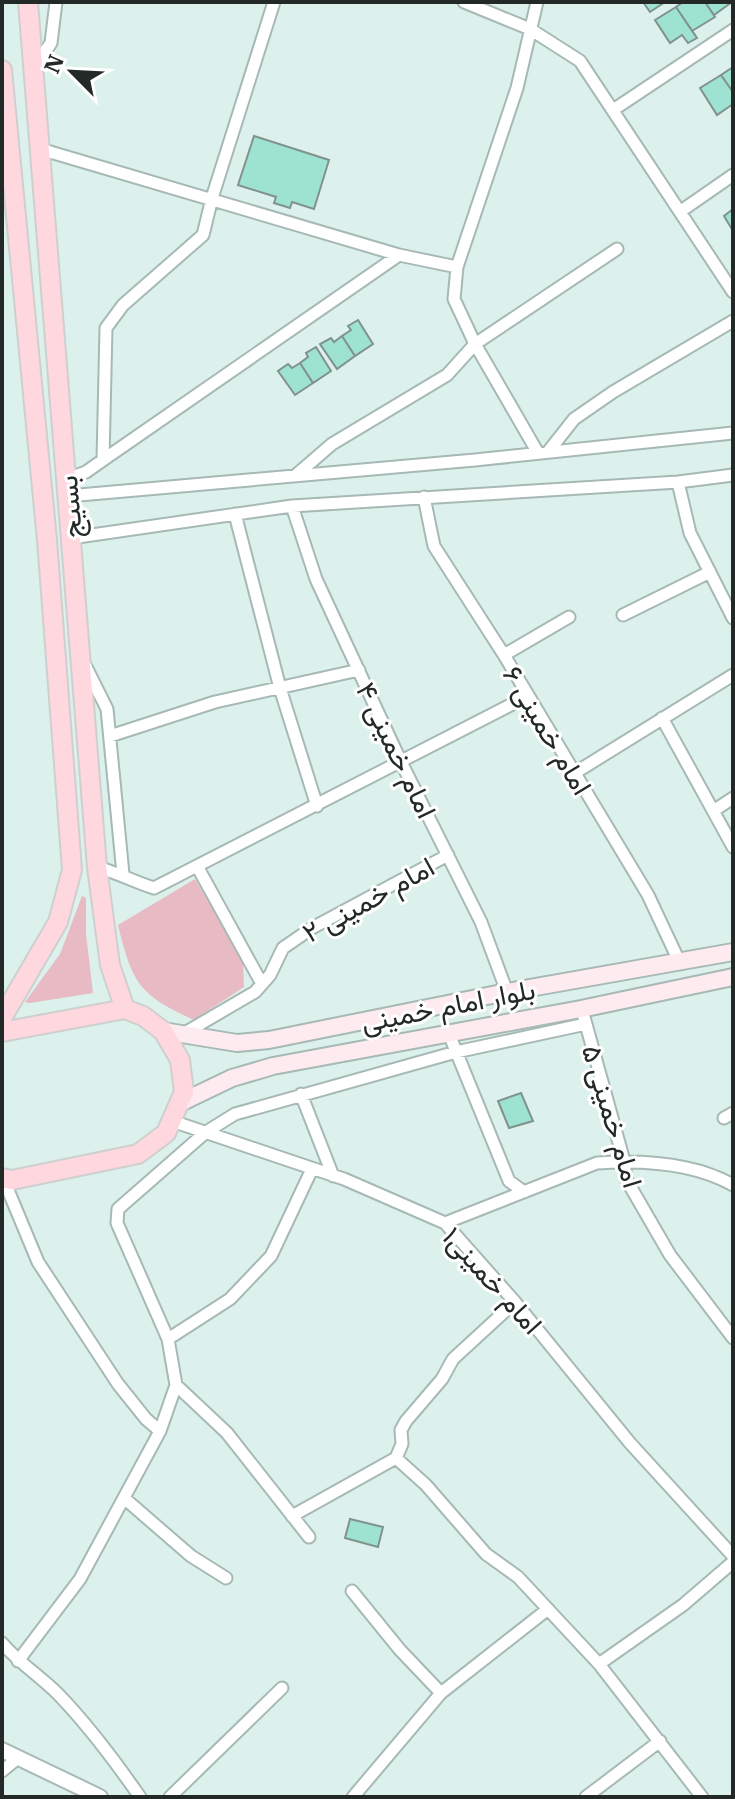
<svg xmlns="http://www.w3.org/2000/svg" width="735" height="1799" font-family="'IBM Plex Serif',Vazirmatn,serif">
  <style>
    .green { fill: #e8bac3 }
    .building { fill: #9ee2d2; stroke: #80928d; stroke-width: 2 }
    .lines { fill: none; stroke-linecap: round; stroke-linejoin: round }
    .minor-casing { stroke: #a6b9b4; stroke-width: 15 }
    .tertiary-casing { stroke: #a6b9b4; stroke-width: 18 }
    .secondary-casing { stroke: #a6b9b4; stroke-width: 20 }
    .primary-casing { stroke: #ced0cf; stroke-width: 22 }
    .minor { stroke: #fff; stroke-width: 11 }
    .tertiary { stroke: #fff; stroke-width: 14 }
    .secondary { stroke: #feebef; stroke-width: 16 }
    .primary { stroke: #fed7df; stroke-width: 18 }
    .labels { text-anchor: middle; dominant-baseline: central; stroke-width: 6; stroke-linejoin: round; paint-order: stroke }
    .street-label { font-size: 28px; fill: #222927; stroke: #fff }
  </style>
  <rect width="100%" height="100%" fill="#ddf1ec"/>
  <!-- green -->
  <path class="green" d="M195,879L243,960L244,987L194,1020C139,995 132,983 118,925Z
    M82,896L86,898V934L93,993L30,1003L25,1002L60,954Z"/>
  <!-- building -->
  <path class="building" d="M643,2H665L650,12Z
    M683,2H705L715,17L692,31L676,7Z
    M705,2H732L714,15Z
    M676,7L697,38L688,43L682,35L670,43L655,20Z
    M733,67V92L721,75Z
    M721,75L733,92V104L717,115L700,88Z
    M254,136L329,160L314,209L292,202L290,208L274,203L276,197L238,185Z
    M733,209V231L724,216Z
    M358,320L373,344L355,356L342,336L351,330L348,326Z
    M342,336L355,356L337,369L320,344L331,338L334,342Z
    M316,347L331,371L313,383L300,363L308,357L306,353Z
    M300,363L313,383L295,395L278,371L288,364L292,368Z
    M521,1093L533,1121L509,1128L498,1101Z
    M350,1519L383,1527L378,1547L345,1538Z"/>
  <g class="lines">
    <!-- minor casing -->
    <g class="minor-casing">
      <path id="minor" d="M464,2L530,29L580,61L733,292
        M537,2L517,88L457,267L454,299L475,344L538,453
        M34,67L51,43L56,2
        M613,110L733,30
        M40,149L399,255
        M681,211L733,175
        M548,452L574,419L613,392L733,321
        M103,460L106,328L123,305L203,235L212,198L274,2
        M295,476L332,444L447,375L475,344L617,249
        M67,479L86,472L103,460L399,255L457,267
        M678,482L690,533L733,618
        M68,496L475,460L733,433
        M424,497L434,546L504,655L648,895L679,961
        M292,506L316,579L401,762L481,922L507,992
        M235,514L280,688L317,806
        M71,538L292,506L678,482L733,475
        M623,615L710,572
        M504,655L569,617
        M85,665L107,709L123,874
        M662,718L733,847
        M110,736L215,702L359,670
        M573,774L733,675
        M713,811L733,798
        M197,866L262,984
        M97,867C118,873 135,882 154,888L528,696
        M584,1017L624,1161L626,1179L670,1255L733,1338
        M183,1034L255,992L270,975L283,948L312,928L448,855
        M449,1034L509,1181L524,1192
        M301,1094L333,1176
        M724,1118L733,1113
        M172,1121L344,1179L445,1223L515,1302L630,1443L733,1556
        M3,1178L38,1262L118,1384L146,1419L160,1431
        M445,1223L597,1163C641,1160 694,1163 733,1185
        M168,1339L230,1299L271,1256L312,1169
        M176,1385L227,1433L309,1537
        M396,1458L426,1485L486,1554L518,1577L599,1664L702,1797
        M124,1498L191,1556L226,1578
        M292,1516L396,1458L402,1444L401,1430L406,1421L442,1379L453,1359L515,1302
        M352,1591L400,1650L441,1693
        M2,1643C19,1663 40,1676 58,1694C89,1726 115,1761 140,1797
        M18,1661L80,1579L160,1431L176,1385L168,1339L117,1223L118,1209L206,1132L235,1114L456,1052L586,1024
        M599,1664L683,1605L733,1562
        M2,1771L18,1758
        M170,1797L282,1688
        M353,1797L441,1693L548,1609
        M586,1797L660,1741"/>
    </g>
    <!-- tertiary casing -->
    <g class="tertiary-casing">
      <path id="tertiary" d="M2,1750L100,1797"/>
    </g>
    <!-- secondary casing -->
    <g class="secondary-casing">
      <path id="secondary" d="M163,1031L237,1043L269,1040L507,992L733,952
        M180,1103L232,1078L273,1066L581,1009L733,977"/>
    </g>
    <!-- primary casing -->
    <g class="primary-casing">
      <path id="primary" d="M28,2L97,867L110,965L125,1009
        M2,70L47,540L72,870L58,922L2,1018
        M2,1032L125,1009L143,1016L163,1031L180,1060L184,1092L166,1133L138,1154L12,1180L2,1178"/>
    </g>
    <!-- minor -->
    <use href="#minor" class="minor"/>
    <!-- tertiary -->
    <use href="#tertiary" class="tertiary"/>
    <!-- secondary -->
    <use href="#secondary" class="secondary"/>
    <!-- primary -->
    <use href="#primary" class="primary"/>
  </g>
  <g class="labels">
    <!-- street labels -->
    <g class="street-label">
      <text transform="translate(69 507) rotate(-95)">بسیج</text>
      <text transform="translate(548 730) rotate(59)">امام خمینی ۶</text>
      <text transform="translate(397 750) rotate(64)">امام خمینی ۴</text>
      <text transform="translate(368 899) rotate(-29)">امام خمینی ۲</text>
      <text transform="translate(448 1005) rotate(-11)">بلوار امام خمینی</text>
      <text transform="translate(613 1116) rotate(73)">امام خمینی ۵</text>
      <text transform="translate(493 1280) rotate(48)">امام خمینی۱</text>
    </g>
  </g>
  <!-- border -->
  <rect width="735" height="1799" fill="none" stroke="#222927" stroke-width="8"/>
  <!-- north arrow -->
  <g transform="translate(72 72) rotate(294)" stroke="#ffffff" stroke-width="6" paint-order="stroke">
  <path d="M0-6L14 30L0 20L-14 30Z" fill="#222927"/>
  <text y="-12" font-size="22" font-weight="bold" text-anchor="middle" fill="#222927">N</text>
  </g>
</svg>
